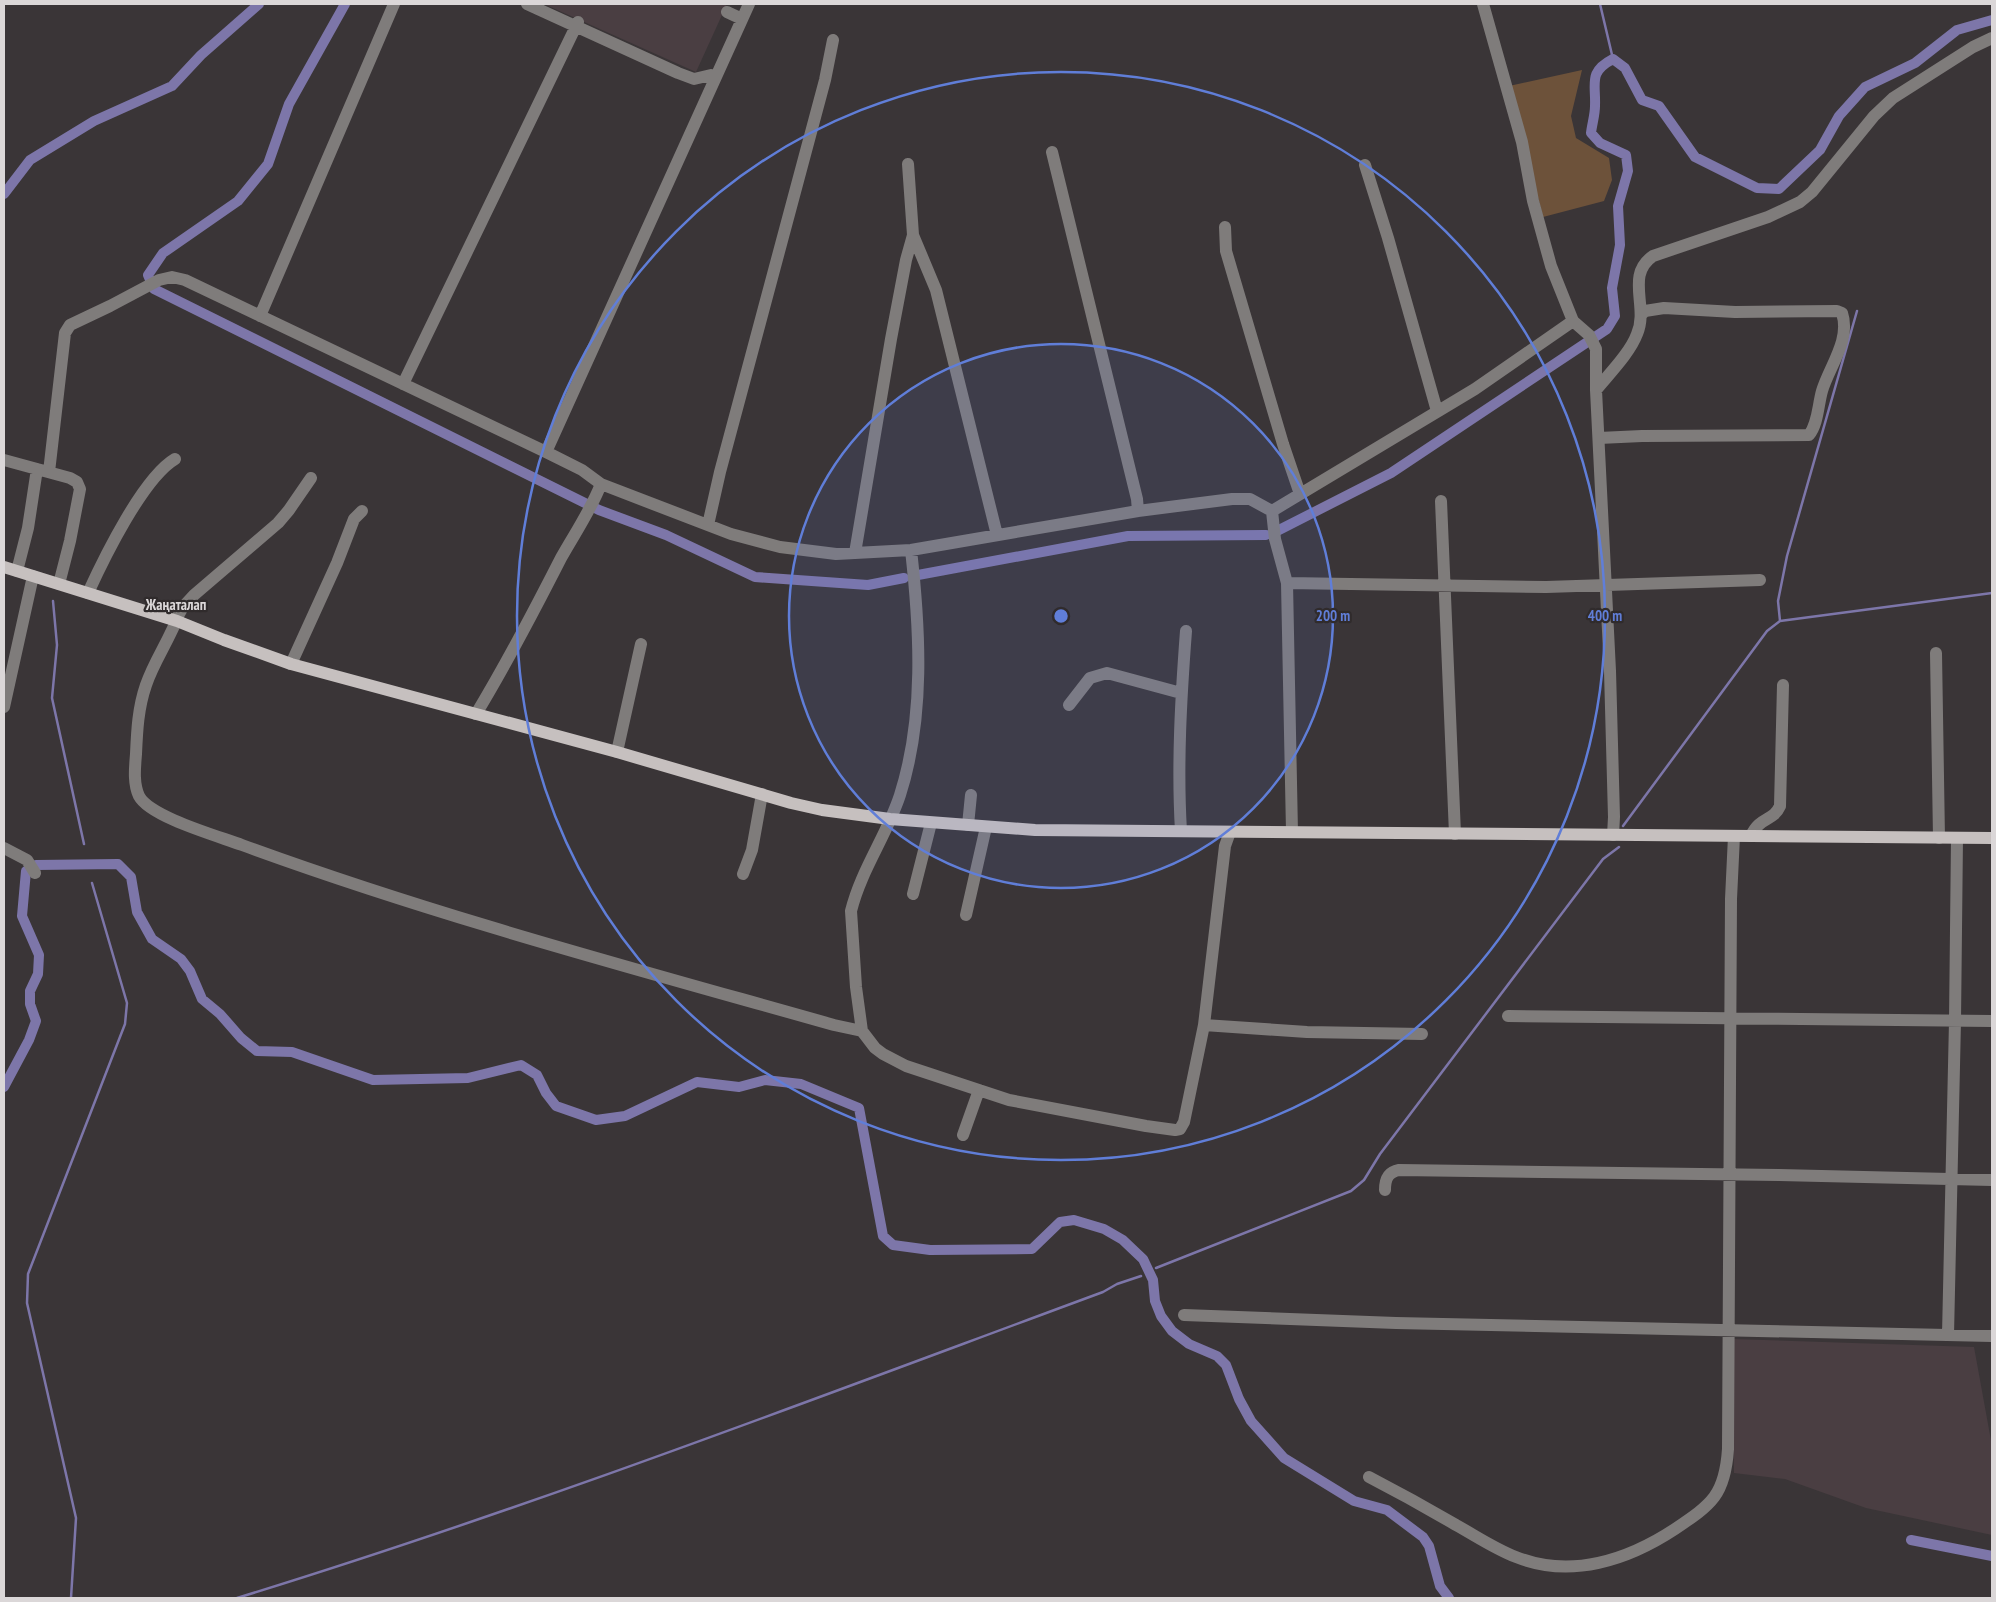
<svg xmlns="http://www.w3.org/2000/svg" width="1996" height="1602" font-family="'PT Sans Narrow',sans-serif">
  <style>
    .built { fill: #4a3e42 }
    .green { fill: #6d523a }
    .lines { fill: none; stroke-linecap: round; stroke-linejoin: round }
    .stream { stroke: #7d76a9; stroke-width: 2.5 }
    .canal { stroke: #7d76a9; stroke-width: 10 }
    .minor { stroke: #7f7c7b; stroke-width: 12 }
    .major { stroke: #c6c0bf; stroke-width: 12 }
    .ring { fill: none; stroke: #607ed8; stroke-width: 2.5 }
    .labels { text-anchor: middle; dominant-baseline: central; stroke-width: 4.5; stroke-linejoin: round; paint-order: stroke }
    .quarter-label { font-size: 15px; font-weight: bold; fill: #dbd7d8; stroke: #302b2c }
    .centre { fill: #607ed8; stroke: #302b2c; stroke-width: 2.5 }
    .ring-label { font-size: 15px; text-anchor: middle; font-weight: bold; fill: #607ed8; stroke: #302b2c; stroke-width: 4.5; stroke-linejoin: round; paint-order: stroke }
  </style>
  <rect width="100%" height="100%" fill="#3a3537"/>
  <!-- built -->
  <path class="built" d="M544,4H727L696,72Z
    M1732,1339L1974,1347L1992,1446V1535L1866,1508L1785,1479L1734,1473Z"/>
  <!-- green -->
  <path class="green" d="M1582,70L1571,116L1576,138L1609,158L1612,180L1604,201L1543,217L1509,86Z"/>
  <g class="lines">
    <!-- stream -->
    <path class="stream" d="M1600,4L1613,59
      M53,601L57,645L52,698L84,844
      M1780,621L1778,601L1787,556L1857,311
      M1623,826L1767,631L1780,621L1992,593
      M1156,1268L1351,1191L1364,1180L1380,1154L1603,859L1619,847
      M71,1598L76,1518L27,1303L28,1274L125,1024L127,1003L92,883
      M237,1598C530,1508 816,1398 1103,1292L1117,1284L1141,1276"/>
    <!-- canal -->
    <path class="canal" d="M345,4L289,104L268,164L238,201L163,253L148,275L154,289L599,510L666,535L755,577L868,585L904,578
      M4,194L30,160L94,121L172,86L201,55L259,4
      M1277,531L1391,473L1607,329L1615,316L1612,288L1620,245L1618,206L1628,171L1626,155L1600,143L1591,133C1592,124 1595,115 1595,106C1596,83 1588,72 1613,59L1625,68L1642,100L1659,106L1695,157L1757,188L1779,189L1820,150L1839,116L1865,87L1915,63L1957,30L1992,20
      M918,575L1128,536L1266,535
      M4,1087L29,1040L36,1021L30,1004V991L38,974L39,955L22,916L26,871L36,865L118,864L131,877L137,912L152,939L181,959L190,971L202,999L220,1014L241,1038L257,1051L292,1052L373,1080L468,1078L521,1065L537,1075L546,1093L556,1106L596,1120L625,1116L697,1082L739,1087L765,1080L801,1084L859,1108L883,1236L893,1245L930,1250L1032,1249L1060,1222L1074,1220L1104,1229L1123,1240L1143,1259L1153,1280L1155,1301L1161,1316L1172,1331L1189,1344L1217,1356L1226,1365L1239,1399L1251,1421L1284,1458L1354,1501L1387,1510L1423,1537L1429,1546L1440,1586L1449,1598
      M1911,1540L1992,1556"/>
    <!-- minor -->
    <path class="minor" d="M527,4L678,73L694,79L711,75L715,76
      M1483,4L1522,142L1533,201L1551,266L1573,321L1589,335L1596,349V390L1610,671L1614,817L1613,835
      M727,12L742,19
      M1052,152L1137,499L1138,511
      M908,164L913,235L936,290L997,535
      M1365,165L1388,238L1437,411
      M1225,227L1226,251L1283,444L1300,494
      M260,316L394,4
      M403,384L578,22
      M1596,390C1609,374 1630,353 1637,334C1649,307 1625,275 1653,256L1768,217L1800,202L1812,192L1874,116L1893,98L1973,47L1992,38
      M1599,438L1642,436L1809,435C1818,424 1818,405 1822,391C1829,367 1851,340 1842,313L1837,311L1735,312L1664,308L1645,311L1642,314
      M546,452L749,4
      M4,460L70,478L77,482L80,489L70,541L59,584
      M49,472L65,333L70,325L110,306L159,280L172,277L185,280L546,452L582,470L601,484L731,534L780,547L836,554L911,550L1138,511L1232,499H1250L1272,511L1275,539L1287,583L1292,832
      M311,478L289,510L278,523L194,595L183,607L179,614C170,639 154,661 146,685C138,708 137,731 136,754C135,767 133,783 139,796C150,817 218,836 242,845C436,916 636,969 834,1025L862,1031
      M1441,501L1455,834
      M1272,511L1475,389L1573,321
      M708,525L720,472L825,80L833,40
      M911,550C920,630 925,717 900,795C887,835 861,870 851,911L856,987L862,1031L875,1048L883,1054L906,1066L1009,1100L1146,1126L1175,1130L1180,1129L1184,1122L1204,1025L1225,846L1230,832
      M855,553L891,339L906,260L913,235
      M17,571L28,528L37,469
      M1287,583L1546,587L1760,580
      M88,593C104,558 143,478 175,459
      M1936,653L1939,838
      M291,664L337,563L354,519L362,511
      M1069,705L1090,678L1107,673L1181,693
      M4,707L33,576
      M476,714C507,663 534,611 561,558C575,533 591,510 601,484
      M617,752L641,644
      M968,825L971,795
      M1181,831C1177,765 1181,697 1186,631
      M1751,836C1760,816 1773,822 1780,806L1783,685
      M4,848L27,860L35,873
      M743,874L752,850L762,794
      M913,894L931,823
      M966,915L986,827
      M1508,1016L1992,1021
      M1204,1025L1307,1032L1422,1034
      M963,1135L979,1090
      M1385,1190C1385,1179 1388,1172 1399,1170L1779,1175L1992,1180
      M1184,1315L1396,1323L1992,1336
      M1948,1335L1955,1021L1957,838
      M1369,1477C1398,1492 1427,1508 1456,1525C1476,1536 1495,1549 1516,1557C1571,1579 1628,1560 1675,1529C1712,1504 1725,1495 1728,1449L1731,899L1734,836"/>
    <!-- major -->
    <path class="major" d="M4,567L177,621L224,640L291,664L617,752L791,803L822,810L890,819L1035,830L1992,838"/>
  </g>
  <!-- distance rings -->
  <circle cx="1061" cy="616" r="272" fill="#607ed8" fill-opacity=".12"/>
  <g class="ring">
    <circle cx="1061" cy="616" r="272"/>
    <circle cx="1061" cy="616" r="544"/>
  </g>
  <g class="labels">
    <!-- quarter labels -->
    <g class="quarter-label">
      <text x="176" y="604">Жаңаталап</text>
    </g>
  </g>
  <circle cx="1061" cy="616" r="8" class="centre"/>
  <g class="ring-label">
    <text x="1333" y="621">200 m</text>
    <text x="1605" y="621">400 m</text>
  </g>
  <!-- border -->
  <rect width="1996" height="1602" fill="none" stroke="#dbd7d8" stroke-width="10"/>
</svg>
